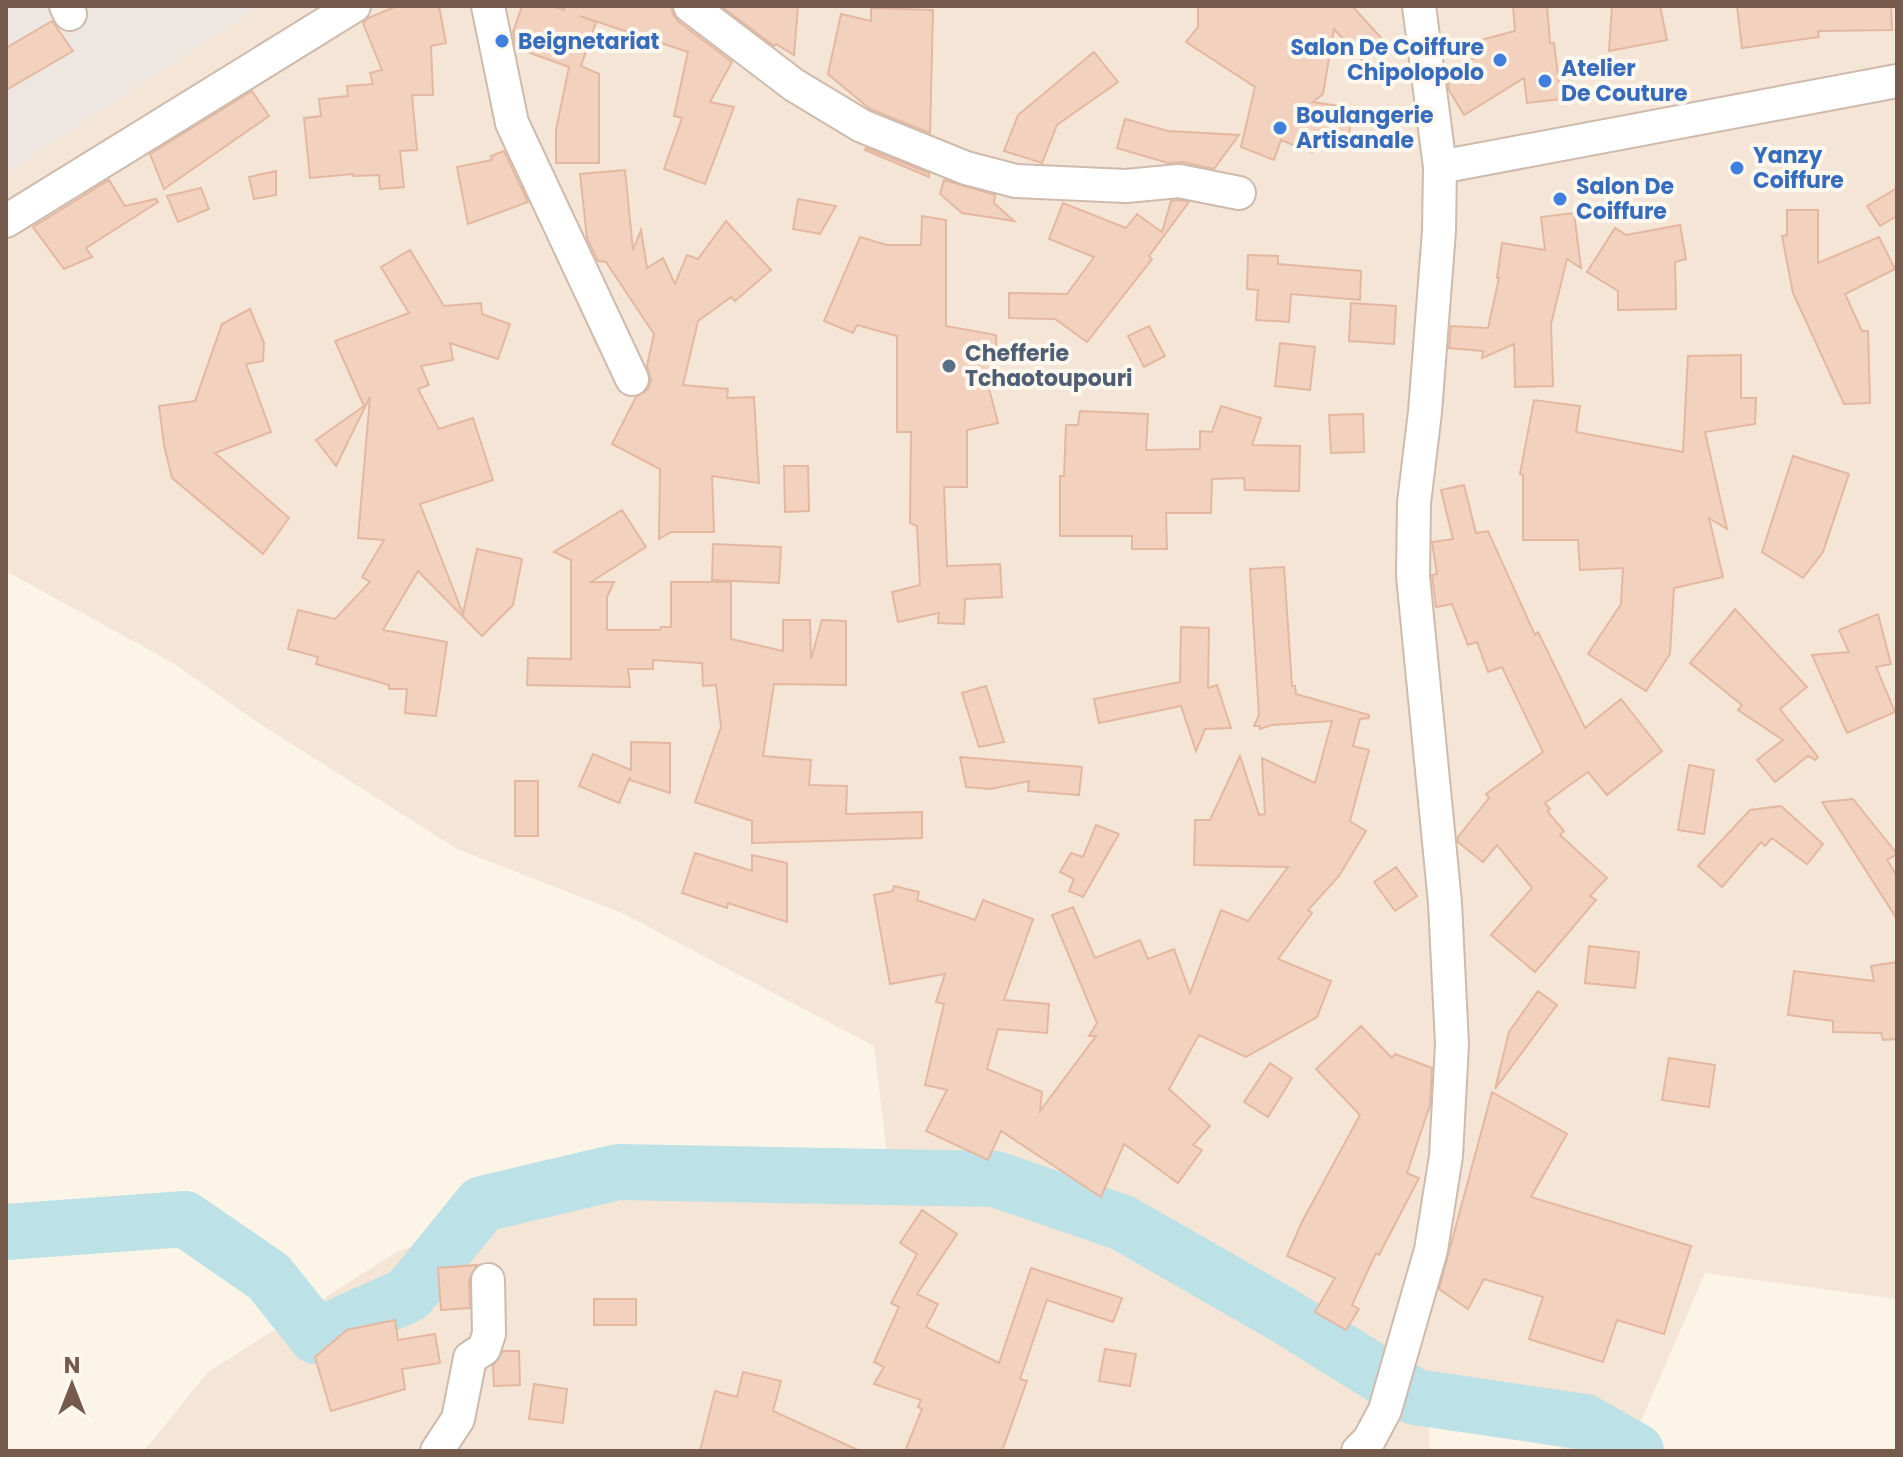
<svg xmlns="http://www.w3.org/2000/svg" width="1903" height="1457" font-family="Poppins,sans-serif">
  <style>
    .residential { fill: #f4e5d6 }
    .industrial { fill: #ede6e1 }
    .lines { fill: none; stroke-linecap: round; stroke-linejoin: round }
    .river { stroke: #bce1e6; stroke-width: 56 }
    .building { fill: #f2d2bf; stroke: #e4b8a0; stroke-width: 2 }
    .minor-casing { stroke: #cebbad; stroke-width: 36 }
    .minor { stroke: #fff; stroke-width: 32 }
    .shop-dot { fill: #3f7fe0; stroke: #fff8ee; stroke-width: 3 }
    .service-dot { fill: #5c6f8a; stroke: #fff8ee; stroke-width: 3 }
    .labels { text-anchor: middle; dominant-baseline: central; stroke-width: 8; stroke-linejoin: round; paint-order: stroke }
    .shop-label { font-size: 22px; font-weight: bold; fill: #366cbe; stroke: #fff8ee; text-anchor: start }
    .service-label { font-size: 22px; font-weight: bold; fill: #4e5e75; stroke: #fff8ee; text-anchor: start }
  </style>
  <rect width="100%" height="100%" fill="#fcf4e7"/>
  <!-- residential -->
  <path class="residential" d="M260,6H1897V1299L1705,1273L1628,1451H1565L1516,1414L1428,1409L1430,1451H144L208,1372L398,1251L600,1194L892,1197L874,1046L622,913L457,849L257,722L173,663L6,571V173Z"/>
  <!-- industrial -->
  <path class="industrial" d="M6,6H260L6,173Z"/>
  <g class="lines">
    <!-- river -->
    <path class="river" d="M6,1232L185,1219L269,1277L316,1336L408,1295L482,1204L618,1172L995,1179L1123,1223L1285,1316L1415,1397L1585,1422L1636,1451"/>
  </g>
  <!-- building -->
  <path class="building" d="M397,6H439L446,43L431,46L433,95H412L417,150L400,151L404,187L380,189L379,175L353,176V174L310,178L304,118L321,116L319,99L348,96L347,86L373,84L370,73L382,70L363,23L368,18Z
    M522,6H552L564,10L565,6H671L673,14L678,21L732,62L710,102L734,107L705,184L664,169L682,118L674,116L688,52L580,16L596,22L581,66L599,74V163H556V130L569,67L516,48L513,32Z
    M721,6H798L794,55L776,44L774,46Z
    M1198,6H1352L1384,41L1362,60L1334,29L1323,94L1313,102L1353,108L1347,148L1315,144L1312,152L1281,140L1274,160L1241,147L1255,87L1186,42L1198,27Z
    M1513,6H1547L1550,43H1554L1561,99L1527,103L1524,78L1464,115L1449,90L1447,74L1484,52L1481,40L1515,31Z
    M1612,6H1660L1667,40L1609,51Z
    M1737,6H1891L1892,30L1818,31L1819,37L1742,48Z
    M871,8L933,10L930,133L870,109L828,74L841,14L871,21Z
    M52,21L73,51L6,90V48Z
    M1094,52L1118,82L1057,125L1042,163L1004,151L1018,115Z
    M252,91L269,116L164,189L150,154Z
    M1125,119L1168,131L1239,135L1214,169L1183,162L1168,163L1117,148Z
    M866,148L929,173V177L865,150Z
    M504,151L528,202L468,224L457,167L492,160L491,156Z
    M625,170L633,250L641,230L647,268L663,258L675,284L687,255L698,259L726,221L771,270L735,301L731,297L698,321L683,385L728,389L727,398L754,397L759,483L712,476L714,532H671L659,539L660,469L612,444L636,397L648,389L651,380L647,366L654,334L606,262L598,261L587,238L580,174Z
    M276,171V195L254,199L249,177Z
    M109,180L125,206L156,199L158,202L86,248L92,257L64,269L33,227Z
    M944,180L995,195L994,203L1014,221L962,213L940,194Z
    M201,188L209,209L178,222L167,196Z
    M1897,188V216L1880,226L1867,206Z
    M798,199L836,206L820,234L793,229Z
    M1178,200L1189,202L1149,256L1152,259L1087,342L1055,319L1009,318V293L1067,294L1094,257L1049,239L1063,203L1126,228L1137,214L1162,232L1171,201Z
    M1787,210H1818V263L1879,237L1895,269L1845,294L1862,331H1868L1870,403L1844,404L1793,293L1782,236L1787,235Z
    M1574,213L1581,268L1567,259L1551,324L1553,386L1515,387L1514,344L1482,358L1483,351L1449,348L1451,326L1488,328L1499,278H1497L1502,243L1545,250L1541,217Z
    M922,216L946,220V326L996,335L997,373H985L998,423L967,430V487H944L947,566L1000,564L1002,597L965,599L964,624L938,623L939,613L898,622L892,592L920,585L917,526L910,523L911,432H897V336L857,325L853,333L824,321L860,237L887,245H921Z
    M1680,225L1686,259L1675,262L1676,309L1618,310V291L1587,272L1615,228L1626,235Z
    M410,250L444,306L481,303L482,314L510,324L498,359L450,343L453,360L421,366L429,385L418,389L439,429L473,418L493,480L420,504L463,614L477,549L522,559L513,605L482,636L418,571L383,630L447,642L436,716L405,713L407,689H389V685L316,664L318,657L288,649L298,610L335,619L370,582L362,577L384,540L358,538L370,397L336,466L316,440L364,406L335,341L409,313L381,267Z
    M1248,255L1278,256V264L1361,271L1360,300L1291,294L1289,322L1256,320L1258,290L1247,289Z
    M1351,303L1396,306L1394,344L1349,341Z
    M250,309L264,343L263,361L246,364L271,432L215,453L289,518L263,554L172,478L164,445L159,406L195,401L222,324Z
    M1149,326L1165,356L1144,367L1128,336Z
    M1280,343L1315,347L1310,390L1275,386Z
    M1741,355V398H1756L1755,424L1705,432L1727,529L1709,518L1723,577L1674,588L1670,654L1646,691L1588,654L1621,604L1623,568L1580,570L1578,540H1523V475L1520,474L1534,400L1580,406L1576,432L1683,452L1688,356Z
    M1221,406L1261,418L1252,445L1300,446L1299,491L1245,490L1244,478L1212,479L1211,513H1166L1167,549H1132V536H1060V476H1064L1066,425H1078L1080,411L1148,414L1146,450L1200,449V431L1212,432Z
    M1363,414L1364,452L1331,453L1329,415Z
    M1793,456L1849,474L1823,552L1803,578L1762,552Z
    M784,466H808L809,511L785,512Z
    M1464,485L1476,533L1488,531L1535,635L1538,632L1585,728L1621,699L1662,751L1607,795L1588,772L1545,803L1550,809L1547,811L1564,831L1560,835L1607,878L1590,896L1596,900L1535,972L1491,935L1532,888L1497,845L1483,862L1458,842V837L1489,798L1486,794L1543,752L1502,667L1488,672L1477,642L1468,645L1452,604L1436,607L1432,575L1437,574L1432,542L1453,539L1441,490Z
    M622,510L646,547L591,582H614L607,597V630H660L661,627H671V582H731V639L783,651V620H810L811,659L822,620L846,621V685L774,684L763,756L811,760L809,785L847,786L846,814L922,812V838L752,843V821L695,802L721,727L716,685L703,686L702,663L653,660V669H628L630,687L527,685L528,658L571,659V560L554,552Z
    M713,544L781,547L779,583L712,580Z
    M1284,567L1292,686H1295L1296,694L1369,715V718L1360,719L1353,746L1369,750L1350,821L1366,831L1339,876L1308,910L1312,913L1278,959L1331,981L1317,1017L1246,1057L1199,1035L1169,1089L1210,1126L1193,1145L1202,1150L1178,1183L1124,1144L1101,1197L1001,1131L988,1160L926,1131L947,1090L925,1085L944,1004L936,1002L945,974L890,984L874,895L893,891L894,886L919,892L917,900L975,920L983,900L1033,919L1004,1000L1049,1004L1047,1033L998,1029L987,1069L1042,1092L1040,1111L1096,1036H1089L1097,1023L1052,915L1073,907L1095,958L1140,940L1148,959L1174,949L1190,993L1221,910L1248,921L1288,867L1194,865L1195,820H1210L1240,756L1259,815L1265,814L1262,758L1315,783L1332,721L1272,725L1260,729V726H1254L1259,715L1250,569Z
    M1735,609L1807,687L1780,709L1818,757L1815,760L1808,756L1775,782L1757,760L1783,740L1738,710L1742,705L1690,663Z
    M1878,614L1891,664L1876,667L1895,712L1847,733L1812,655L1849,652L1839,630Z
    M1181,627L1209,628L1208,688L1217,685L1231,728L1205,729L1196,751L1181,706L1099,723L1094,699L1180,682Z
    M986,686L1004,742L979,747L962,693Z
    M631,742L670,743V793L630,780V777L619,803L579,786L593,754L631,770Z
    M960,757L1082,767L1079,795L1028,791L1029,781L991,789L966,787Z
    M1689,765L1714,770L1704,834L1678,830Z
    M515,781H538V836H515Z
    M1853,799L1897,854L1887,860L1897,876V919L1822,802Z
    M1781,806L1823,844L1807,864L1772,838L1765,846L1761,842L1722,887L1698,866L1750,810Z
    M1096,825L1119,834L1083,897L1069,891L1074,879L1060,872L1071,853L1083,857Z
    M695,853L752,871V855L787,863V922L728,903L727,908L682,893Z
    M1396,867L1417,896L1395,911L1374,882Z
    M1589,946L1639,952L1635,988L1585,983Z
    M1897,962V1039L1883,1040L1881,1033L1833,1032V1021L1788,1015L1794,971L1874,981L1871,966Z
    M1538,991L1557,1005L1495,1089L1509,1032Z
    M1361,1026L1392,1058L1395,1054L1432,1068L1430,1105L1407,1173L1419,1178L1379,1255L1376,1253L1352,1305L1359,1309L1346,1330L1315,1312L1335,1278L1287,1256L1302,1222L1360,1115L1316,1069Z
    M1669,1058L1715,1065L1709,1107L1662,1100Z
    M1270,1063L1292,1078L1268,1117L1244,1102Z
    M1492,1092L1567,1134L1531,1197L1691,1246L1664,1334L1617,1320L1603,1362L1529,1339L1543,1297L1484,1279L1468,1309L1439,1289Z
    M922,1210L957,1234L917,1294L938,1304L926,1327L999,1363L1031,1268L1122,1298L1113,1322L1047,1300L1020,1379L1027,1381L1002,1451H905L922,1409L918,1407L921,1400L874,1384L884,1367L874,1362L899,1307L891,1303L917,1254L900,1243Z
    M477,1265L469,1280L470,1308L441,1310L438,1268Z
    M594,1299H636V1325H594Z
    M395,1320L398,1340L435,1334L440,1363L402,1369L405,1389L331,1411L315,1357L347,1330Z
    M1105,1349L1136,1354L1130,1386L1099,1381Z
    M503,1351H519L520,1385L494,1386L493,1366Z
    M743,1372L781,1381L773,1411L860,1451H700L715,1391L737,1397Z
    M534,1384L567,1389L563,1423L529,1419Z"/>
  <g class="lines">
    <!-- minor casing -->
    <g class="minor-casing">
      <path id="minor" d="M66,6L70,14
        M488,6L512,123L632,379
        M690,6L794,85L862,126L966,168L1016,181L1126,186L1179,181L1239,193
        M1440,167L1897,81
        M6,221L354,6
        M437,1451L458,1419L470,1358L484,1349L489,1334L488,1280
        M1358,1451L1369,1440L1385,1410L1431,1250L1446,1156L1452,1044L1445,903L1413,576L1414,503L1425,412L1439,231L1440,167L1419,6"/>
    </g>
    <!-- minor -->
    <use href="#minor" class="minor"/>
  </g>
  <!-- markers -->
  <g class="shop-dot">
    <circle cx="502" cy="41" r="8"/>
    <circle cx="1500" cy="60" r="8"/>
    <circle cx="1545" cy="81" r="8"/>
    <circle cx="1280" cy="128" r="8"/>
    <circle cx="1737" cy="168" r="8"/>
    <circle cx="1560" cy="199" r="8"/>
  </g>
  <circle class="service-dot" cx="949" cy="366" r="8"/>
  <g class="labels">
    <!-- shop labels -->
    <g class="shop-label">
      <text x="518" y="41">Beignetariat</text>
      <text x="1484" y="47" text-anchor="end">Salon De Coiffure<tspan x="1484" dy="25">Chipolopolo</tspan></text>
      <text x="1561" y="68">Atelier<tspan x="1561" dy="25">De Couture</tspan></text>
      <text x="1296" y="115">Boulangerie<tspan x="1296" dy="25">Artisanale</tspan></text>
      <text x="1753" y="155">Yanzy<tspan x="1753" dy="25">Coiffure</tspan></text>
      <text x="1576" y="186">Salon De<tspan x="1576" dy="25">Coiffure</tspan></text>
    </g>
    <!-- service labels -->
    <g class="service-label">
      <text x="965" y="353">Chefferie<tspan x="965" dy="25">Tchaotoupouri</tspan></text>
    </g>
  </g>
  <!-- border -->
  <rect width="1903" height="1457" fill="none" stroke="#765a4b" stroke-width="16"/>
  <!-- north arrow -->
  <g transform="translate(72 1385)" stroke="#fff8ee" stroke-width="6" paint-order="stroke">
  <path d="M0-6L14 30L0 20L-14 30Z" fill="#765a4b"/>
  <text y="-12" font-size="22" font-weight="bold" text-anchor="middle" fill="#765a4b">N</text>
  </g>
</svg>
